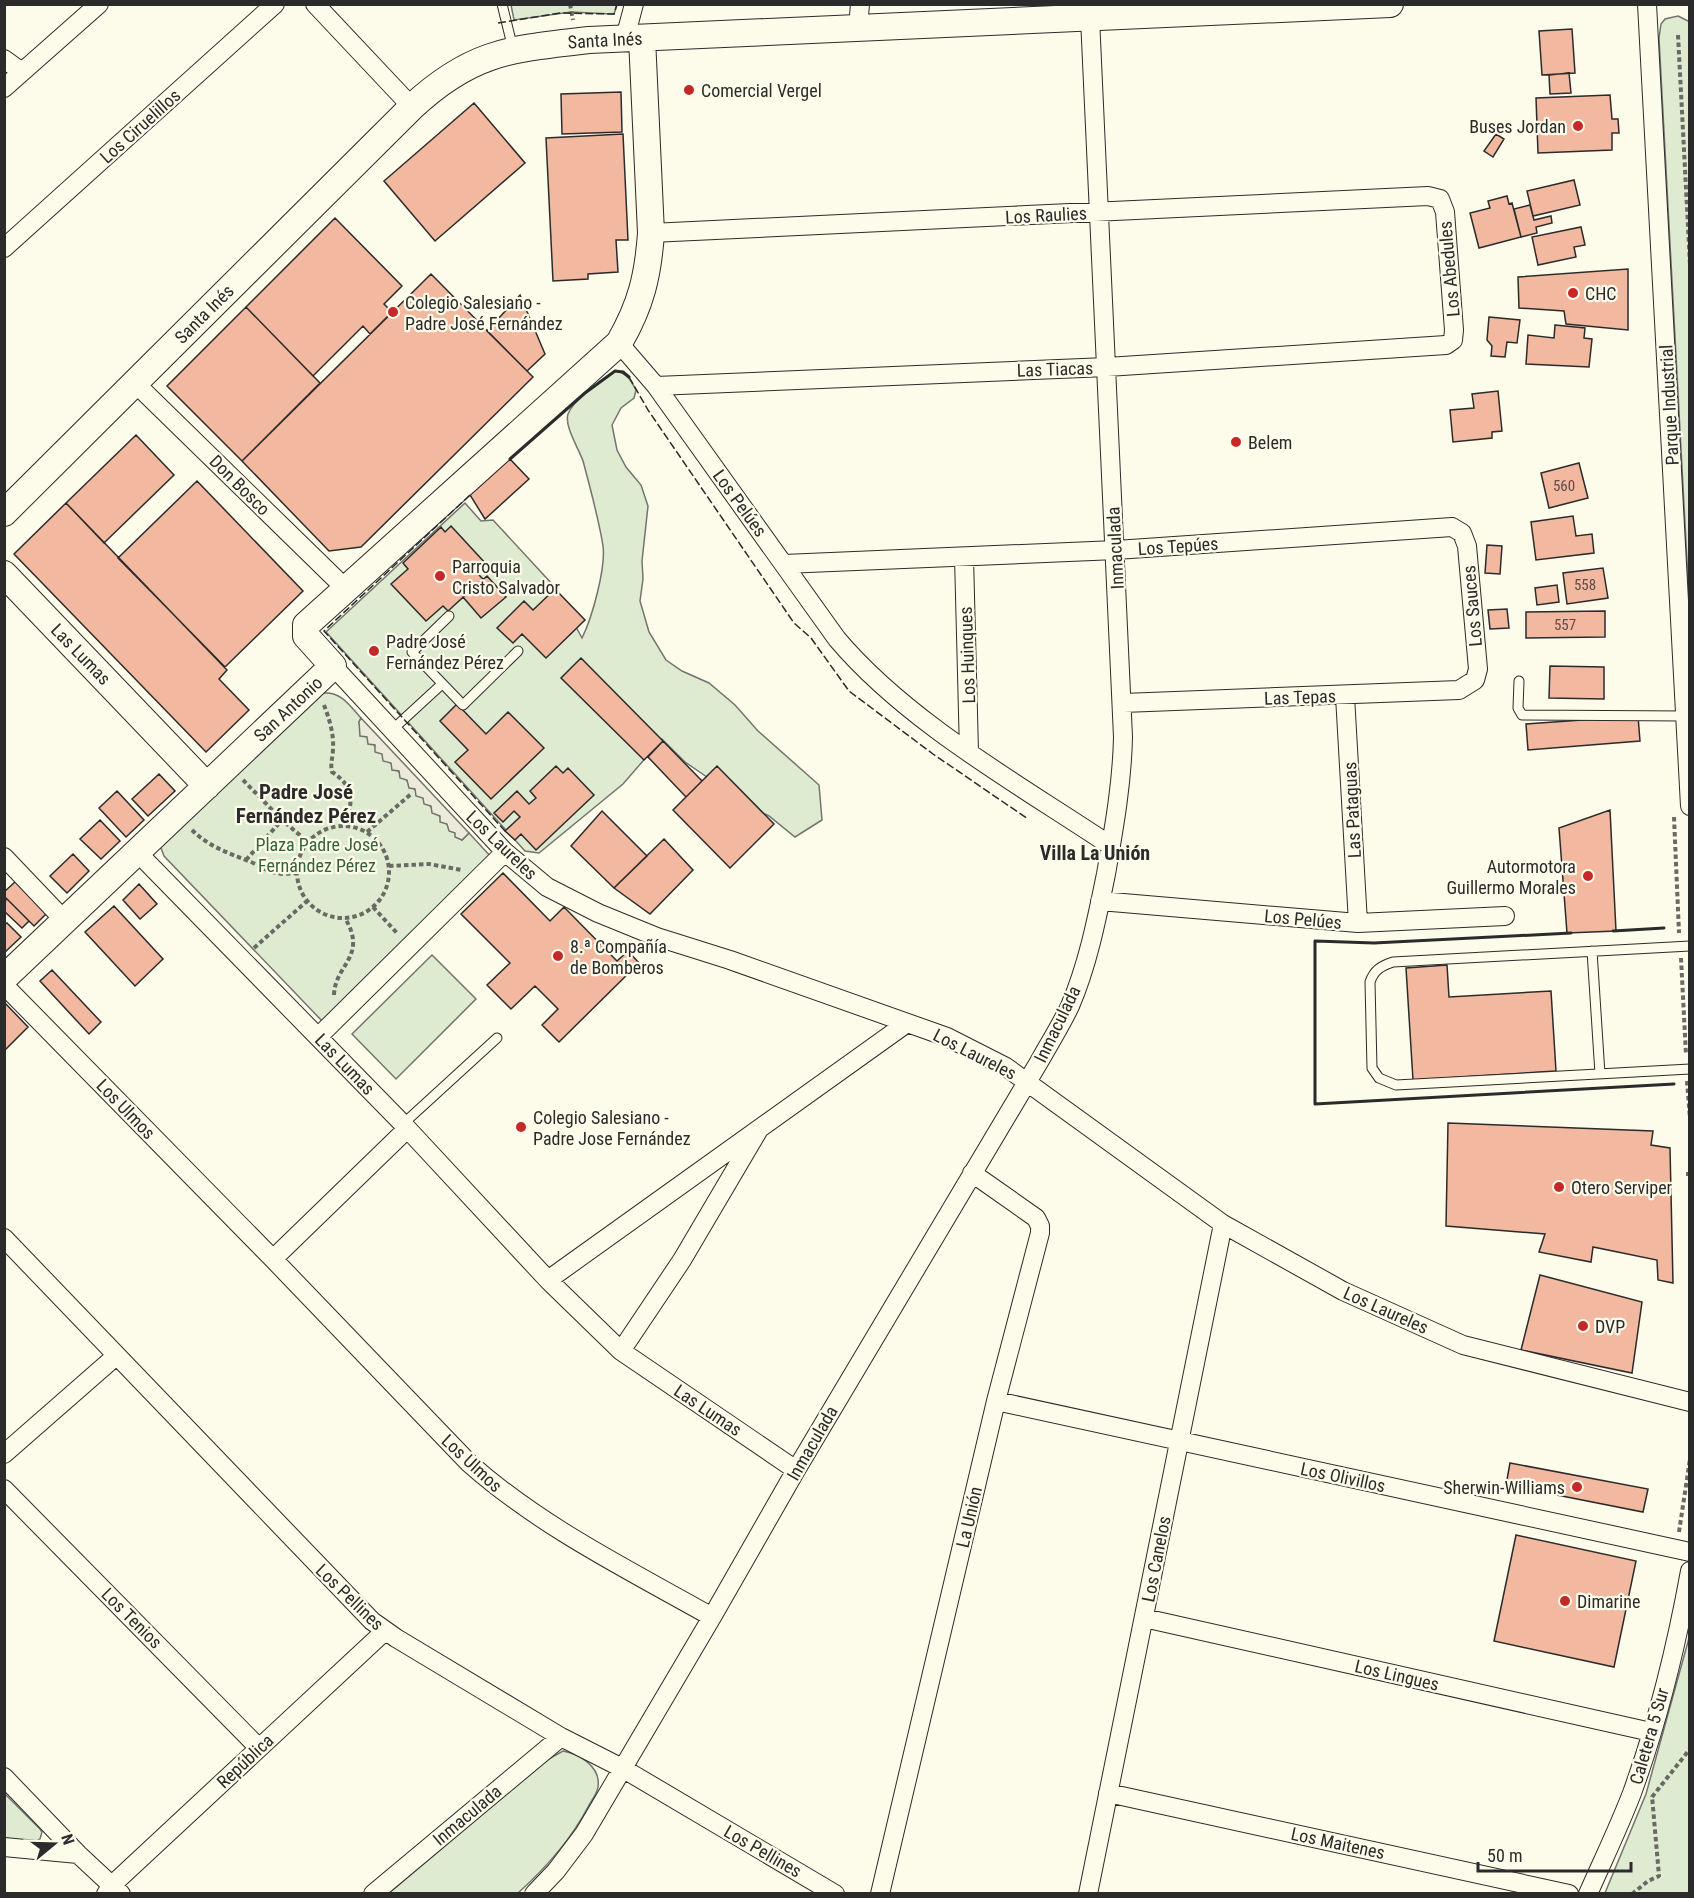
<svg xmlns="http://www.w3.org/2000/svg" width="1694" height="1898" font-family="'Roboto Condensed',sans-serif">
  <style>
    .green { fill: #deebd1; stroke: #74746e; stroke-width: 1.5 }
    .parking { fill: #eceadb; stroke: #74746e; stroke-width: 1.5 }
    .building { fill: #f2b8a0; stroke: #2b2b2b; stroke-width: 1.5 }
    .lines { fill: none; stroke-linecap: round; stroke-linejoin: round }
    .lane-casing { stroke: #2b2b2b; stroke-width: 11 }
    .street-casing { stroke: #2b2b2b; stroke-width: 20 }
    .secondary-casing { stroke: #2b2b2b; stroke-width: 28 }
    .path { stroke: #6a6964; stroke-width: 4; stroke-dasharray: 4.5 3; stroke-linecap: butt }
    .lane { stroke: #fdfbea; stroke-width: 9 }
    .street { stroke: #fdfbea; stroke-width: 18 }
    .secondary { stroke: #fdfbea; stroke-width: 26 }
    .fence { stroke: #2b2b2b; stroke-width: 1.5; stroke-dasharray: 8 3; stroke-linecap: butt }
    .wall { stroke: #2b2b2b; stroke-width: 3 }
    .poi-dot { fill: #c62828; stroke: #fdfbea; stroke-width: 2 }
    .labels { text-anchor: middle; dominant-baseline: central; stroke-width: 4.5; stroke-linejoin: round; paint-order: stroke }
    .number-label { font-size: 15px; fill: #5d4e48 }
    .street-label { font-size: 18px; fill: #2b2b2b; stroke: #fdfbea }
    .poi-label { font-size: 18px; fill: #2b2b2b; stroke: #fdfbea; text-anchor: start }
    .park-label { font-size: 18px; fill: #34623c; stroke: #fdfbea }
    .neighbourhood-label { font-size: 20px; font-weight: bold; fill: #2b2b2b; stroke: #fdfbea }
    .quarter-label { font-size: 21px; font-weight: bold; fill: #2b2b2b; stroke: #fdfbea }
  </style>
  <rect width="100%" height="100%" fill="#fdfbea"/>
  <!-- green -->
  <path class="green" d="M511,5V4L617,5L614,14H612L571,12L514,20Z
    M1678,16L1690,22L1689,598L1659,38L1661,24L1665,19Z
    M615,371C627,373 630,379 636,390L634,398L621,408L612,425L617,450L626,467L641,485L648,506L642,561L643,579L640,601L649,632L666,660L682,671L709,683L735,705L758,731L819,785L822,820L795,837L769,816L740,802L717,784L685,762L662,739L623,784L539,853L525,851L326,632L465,503L481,521L493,520L553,585L582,638C592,618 606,568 603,546C599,520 590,487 583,461C579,449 564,426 568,414C575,397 601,382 615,371Z
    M324,693C342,692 350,706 361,718L359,722L361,731L455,833L462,840L469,833L492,858L323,1022L164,856L161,848L162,841L316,695Z
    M432,955L476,999L396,1079L352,1034Z
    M1689,1638V1893H1605L1646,1794Z
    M563,1751C580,1754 601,1767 598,1787C597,1794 591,1801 588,1807C570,1841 546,1868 518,1893L388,1894L545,1761Z
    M4,1793L40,1829L42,1832L40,1839L34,1842L5,1838Z"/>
  <!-- parking -->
  <path class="parking" d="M361,718L469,833L462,840L455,837V833L449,831L447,824L440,822V816L432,813L431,806L424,804L423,798L416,796L415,789L409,788L407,780L400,778L399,771L392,770L391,763L383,761L382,754L375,752V745L368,744L367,737L360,736L359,722Z"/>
  <!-- building -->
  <path class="building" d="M1572,29L1575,73L1542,75L1539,31Z
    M1569,73L1571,93L1550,94L1549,75Z
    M621,92L622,132L562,134L561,94Z
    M1610,95L1612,119H1618L1619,133H1612V150L1538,153L1536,98Z
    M474,103L525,163L435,241L384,181Z
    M623,134L628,240H616L618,272L588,274V279L553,281L546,138Z
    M1496,134L1504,139L1493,157L1484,151Z
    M1574,180L1580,205L1533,216L1527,191Z
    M1507,196L1509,204L1512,203L1521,237L1479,248L1470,213L1490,208L1488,201Z
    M1530,205L1534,220L1551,216L1552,223L1536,227L1537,233L1521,237L1514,209Z
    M335,218L402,286L384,304L392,312L370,334L363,326L313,376L246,307Z
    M1581,227L1585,245L1574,247L1576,257L1538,265L1532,237Z
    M1628,269V330L1566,324L1564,311L1519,308L1518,277Z
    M431,274L533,377L361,547L329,551L242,461Z
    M520,295L545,354L527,371L487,331Z
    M246,307L320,383L242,461L167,386Z
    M1489,317L1520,320L1517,343L1507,342L1505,357L1491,356L1492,346L1487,340Z
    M1555,325L1585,328L1584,338L1592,339L1589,367L1526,364L1528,335L1554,338Z
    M1498,391L1502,431L1492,432V438L1453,442L1450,410L1474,408L1472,394Z
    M136,435L174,475L104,543L66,503Z
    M510,459L529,479L485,519L470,495Z
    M1579,463L1588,498L1549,508L1541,473Z
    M197,481L303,591L225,667L118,558Z
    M66,503L227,670L219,679L249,710L206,752L14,554Z
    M1573,516L1576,536L1592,534L1594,553L1536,560L1531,522Z
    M451,526L487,565L478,574L483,579L448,611L443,606L426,621L391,584L408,569L403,563L441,527L445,532Z
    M1487,545L1502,546L1500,574L1485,573Z
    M1603,568L1608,598L1567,604L1563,573Z
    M487,576L506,597L481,618L463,597Z
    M1557,585L1559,602L1537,605L1535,588Z
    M555,589L585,620L546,658L522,634L513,643L497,628L524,601L533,610Z
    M1507,609L1509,628L1490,629L1488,610Z
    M1605,611V637L1526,638V612Z
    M581,658L663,741L644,760L561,678Z
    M1550,666L1604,667V699L1549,698Z
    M457,704L486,734L508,712L544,748L491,799L455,762L468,750L440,721Z
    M1638,716L1640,741L1528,750L1526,724Z
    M663,741L702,781L686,797L648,757Z
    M556,766L563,773L568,768L594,795L536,850L521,834L515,840L505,831L520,817L514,811L503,822L494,813L517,791L529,804L536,798L530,791Z
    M717,766L774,824L730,868L673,810Z
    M159,774L175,791L148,816L132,799Z
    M117,791L144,820L126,837L99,808Z
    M1610,810L1616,931L1567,933L1559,828Z
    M602,811L647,856L614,888L571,846Z
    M100,820L120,841L101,859L80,839Z
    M664,839L693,870L650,914L614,888Z
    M73,854L89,871L67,893L50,876Z
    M503,873L550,921L564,907L617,961L628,951L639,963L559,1042L542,1025L558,1009L535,986L511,1009L487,985L510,963L461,914Z
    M16,881L47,913L34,926L4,896V892Z
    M139,884L157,904L140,919L123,900Z
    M6,898L29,921L22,928L4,911Z
    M114,906L163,959L135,986L85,932Z
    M7,923L21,937L4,953V925Z
    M1447,965L1449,997L1551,991L1556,1071L1413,1080L1406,968Z
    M52,970L101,1022L89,1034L40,981Z
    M5,1003L28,1027L5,1050L4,1004Z
    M1448,1123L1653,1131L1651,1145L1670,1148L1673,1283L1658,1280L1657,1260L1593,1247L1591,1262L1539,1252L1545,1234L1446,1226Z
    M1540,1275L1642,1302L1632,1373L1521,1350Z
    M1510,1463L1648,1489L1643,1512L1506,1485Z
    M1516,1535L1636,1561L1614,1667L1494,1641Z"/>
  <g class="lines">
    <!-- lane casing -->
    <g class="lane-casing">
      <path id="lane" d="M502,4L513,49
        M449,616L412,652L463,705L518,651
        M1519,681L1518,708L1522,715L1685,716
        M392,730L442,684
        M1690,946L1393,962C1381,966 1374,970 1370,982L1372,1068L1379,1078L1396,1085L1690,1069
        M1592,951L1600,1074
        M403,1124L497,1038"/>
    </g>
    <!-- street casing -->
    <g class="street-casing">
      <path id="street" d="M315,4L412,107
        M1647,4L1690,806
        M858,28L860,4
        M625,38L634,4
        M4,59L22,72
        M4,88L99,4
        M651,233L1428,196L1440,199L1445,212L1454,330L1453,340L1446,345L1107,367L656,386
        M4,248L275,4
        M619,343L656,386L837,639C908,723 1020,785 1111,846
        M135,383L345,588
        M964,557L969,752
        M784,564L1116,550L1452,527L1462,533L1467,546L1478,669L1475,680L1459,690L1123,703
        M333,666L505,852L547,887L598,913L657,937L730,960L947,1037L1006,1067L1223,1224L1343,1291L1463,1345L1690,1402
        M1345,696L1358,923
        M137,852L403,1124L548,1280L621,1351L796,1470
        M4,857L65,921
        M1100,901L1358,923L1505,916
        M4,985L273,1259L469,1463C541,1527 629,1570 712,1617
        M318,1037L505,852
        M4,1238L372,1621L396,1638L561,1737L622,1768L835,1894
        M273,1259L407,1129
        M548,1280L907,1023
        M621,1351L682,1260L758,1131
        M996,1401L1690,1552
        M4,1454L116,1356
        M4,1489L259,1748
        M1144,1618L1651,1732
        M4,1777L78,1854L121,1894
        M1108,1793L1569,1894
        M4,1847L78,1854
        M106,1894L111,1886L385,1631
        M373,1894L561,1737
        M534,1894L556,1871L584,1834L712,1617L796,1470L1039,1062C1049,1044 1061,1025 1070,1006C1088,964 1097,918 1106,874C1114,828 1122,784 1123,737L1090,18
        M880,1894L996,1401L1040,1233V1226L1036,1218L972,1173
        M1088,1894L1223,1224
        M1588,1894C1603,1860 1619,1827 1632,1793C1657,1724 1677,1643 1690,1571"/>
    </g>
    <!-- secondary casing -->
    <g class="secondary-casing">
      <path id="secondary" d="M4,513L412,107C472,51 511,49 589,40L1390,4
        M4,574L207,786
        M4,978L333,666L306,636V625L619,343C641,305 648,276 651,233L642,38"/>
    </g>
    <!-- path -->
    <path class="path" d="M570,4L573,20
      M1678,35L1690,265
      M324,705C329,718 334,734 333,748C333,757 330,764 332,772C355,787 353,802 345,825
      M243,780L282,820L308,842
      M1674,817L1679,933
      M297 872a46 46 0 1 1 92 0a46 46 0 1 1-92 0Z
      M192,830C209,847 229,853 251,862C260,866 268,872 277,873C284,875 290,873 297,873
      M367,832L411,794
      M246,860L282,820
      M389,866L429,864L462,870
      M373,907L397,933
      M254,948L307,901
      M1681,958L1686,1055
      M334,995C335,964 368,957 345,918
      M1687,1081L1690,1119
      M1686,1174H1690
      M1679,1532L1690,1459
      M1652,1797L1690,1749
      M1632,1894L1648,1881L1659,1876L1652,1796"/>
    <!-- lane -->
    <use href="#lane" class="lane"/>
    <!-- street -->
    <use href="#street" class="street"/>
    <!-- secondary -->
    <use href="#secondary" class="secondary"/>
    <!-- fence -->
    <path class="fence" d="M498,23L560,13L612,14H614L617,4
      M629,377L648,410L794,623L811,638L849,691L933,754L1028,819
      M470,495L324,631L505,831"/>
    <!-- wall -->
    <path class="wall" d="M510,459L585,393L615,371L623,372L629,377
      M1613,931L1664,928
      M1571,933L1374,943L1315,941V1104L1674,1084"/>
  </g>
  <!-- markers -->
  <g class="poi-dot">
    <circle cx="689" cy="90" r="6"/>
    <circle cx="1578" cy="126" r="6"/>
    <circle cx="1573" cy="293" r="6"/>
    <circle cx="393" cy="312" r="6"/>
    <circle cx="1236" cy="442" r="6"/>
    <circle cx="440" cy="576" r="6"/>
    <circle cx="374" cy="651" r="6"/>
    <circle cx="1588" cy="876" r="6"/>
    <circle cx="558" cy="956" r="6"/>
    <circle cx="521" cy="1127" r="6"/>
    <circle cx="1559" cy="1187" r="6"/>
    <circle cx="1583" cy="1326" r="6"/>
    <circle cx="1577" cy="1487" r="6"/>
    <circle cx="1565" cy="1601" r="6"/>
  </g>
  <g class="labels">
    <!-- number labels -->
    <g class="number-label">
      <text x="1564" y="486">560</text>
      <text x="1585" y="585">558</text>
      <text x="1565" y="625">557</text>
    </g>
    <!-- street labels -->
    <g class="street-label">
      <text transform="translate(605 40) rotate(-3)">Santa Inés</text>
      <text transform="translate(140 126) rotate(-42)">Los Ciruelillos</text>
      <text transform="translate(1046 215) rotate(-3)">Los Raulies</text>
      <text transform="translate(1449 269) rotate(-95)">Los Abedules</text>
      <text transform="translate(204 314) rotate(-45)">Santa Inés</text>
      <text transform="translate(1055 369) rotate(-2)">Las Tiacas</text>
      <text transform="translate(1669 405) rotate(-93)">Parque Industrial</text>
      <text transform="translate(240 485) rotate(45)">Don Bosco</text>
      <text transform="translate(740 503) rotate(54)">Los Pelúes</text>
      <text transform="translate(1178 546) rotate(-4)">Los Tepúes</text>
      <text transform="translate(1115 548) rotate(-93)">Inmaculada</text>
      <text transform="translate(1472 606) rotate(-95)">Los Sauces</text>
      <text transform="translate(81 654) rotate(46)">Las Lumas</text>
      <text transform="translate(967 655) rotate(-92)">Los Huinques</text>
      <text transform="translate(1300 697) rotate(-2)">Las Tepas</text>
      <text transform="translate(288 709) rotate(-43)">San Antonio</text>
      <text transform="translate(1352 810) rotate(-93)">Las Pataguas</text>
      <text transform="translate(502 845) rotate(44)">Los Laureles</text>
      <text transform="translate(1303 919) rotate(5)">Los Pelúes</text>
      <text transform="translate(1057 1024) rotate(-64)">Inmaculada</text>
      <text transform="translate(975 1054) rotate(27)">Los Laureles</text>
      <text transform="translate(345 1064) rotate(46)">Las Lumas</text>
      <text transform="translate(126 1109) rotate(46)">Los Ulmos</text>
      <text transform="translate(1386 1310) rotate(24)">Los Laureles</text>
      <text transform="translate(708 1410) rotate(34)">Las Lumas</text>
      <text transform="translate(812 1443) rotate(-60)">Inmaculada</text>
      <text transform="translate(472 1463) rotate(43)">Los Ulmos</text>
      <text transform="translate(1343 1477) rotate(12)">Los Olivillos</text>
      <text transform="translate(969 1517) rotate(-77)">La Unión</text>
      <text transform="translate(1156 1559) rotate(-79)">Los Canelos</text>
      <text transform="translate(350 1597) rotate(44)">Los Pellines</text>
      <text transform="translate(132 1618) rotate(45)">Los Tenios</text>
      <text transform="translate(1397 1675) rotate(13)">Los Lingues</text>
      <text transform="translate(1649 1736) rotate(-74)">Caletera 5 Sur</text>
      <text transform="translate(245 1761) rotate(-43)">República</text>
      <text transform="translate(467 1815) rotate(-40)">Inmaculada</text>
      <text transform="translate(1338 1843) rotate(12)">Los Maitenes</text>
      <text transform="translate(763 1851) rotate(30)">Los Pellines</text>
    </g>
    <!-- poi labels -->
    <g class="poi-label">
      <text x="701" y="90">Comercial Vergel</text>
      <text x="1566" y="126" text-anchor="end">Buses Jordan</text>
      <text x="1585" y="293">CHC</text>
      <text x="405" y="302">Colegio Salesiano -<tspan x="405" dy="21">Padre José Fernández</tspan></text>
      <text x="1248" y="442">Belem</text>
      <text x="452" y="566">Parroquia<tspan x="452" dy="21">Cristo Salvador</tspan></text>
      <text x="386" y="641">Padre José<tspan x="386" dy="21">Fernández Pérez</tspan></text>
      <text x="1576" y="866" text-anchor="end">Autormotora<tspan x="1576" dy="21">Guillermo Morales</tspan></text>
      <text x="570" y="946">8.ª Compañía<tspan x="570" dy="21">de Bomberos</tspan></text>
      <text x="533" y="1117">Colegio Salesiano -<tspan x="533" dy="21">Padre Jose Fernández</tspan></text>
      <text x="1571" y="1187">Otero Serviper</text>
      <text x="1595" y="1326">DVP</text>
      <text x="1565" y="1487" text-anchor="end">Sherwin-Williams</text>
      <text x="1577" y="1601">Dimarine</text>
    </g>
    <!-- park labels -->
    <g class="park-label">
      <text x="317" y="844">Plaza Padre José<tspan x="317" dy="21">Fernández Pérez</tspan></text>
    </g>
    <!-- neighbourhood labels -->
    <g class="neighbourhood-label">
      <text x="1095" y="853">Villa La Unión</text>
    </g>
    <!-- quarter labels -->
    <g class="quarter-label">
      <text x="306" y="792">Padre José<tspan x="306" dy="24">Fernández Pérez</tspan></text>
    </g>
  </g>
  <!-- border -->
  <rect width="1694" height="1898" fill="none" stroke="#2b2b2b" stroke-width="12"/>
  <!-- north arrow -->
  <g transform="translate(54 1844) rotate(71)" stroke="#fdfbea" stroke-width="4.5" paint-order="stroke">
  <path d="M0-4.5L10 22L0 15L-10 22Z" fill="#2b2b2b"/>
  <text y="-9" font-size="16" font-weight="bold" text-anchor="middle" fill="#2b2b2b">N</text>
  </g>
  <!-- scale -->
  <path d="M1478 1862v9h153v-9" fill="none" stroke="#2b2b2b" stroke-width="3"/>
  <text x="1487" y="1862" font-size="18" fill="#2b2b2b" stroke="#fdfbea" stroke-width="4.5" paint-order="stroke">50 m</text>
</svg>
